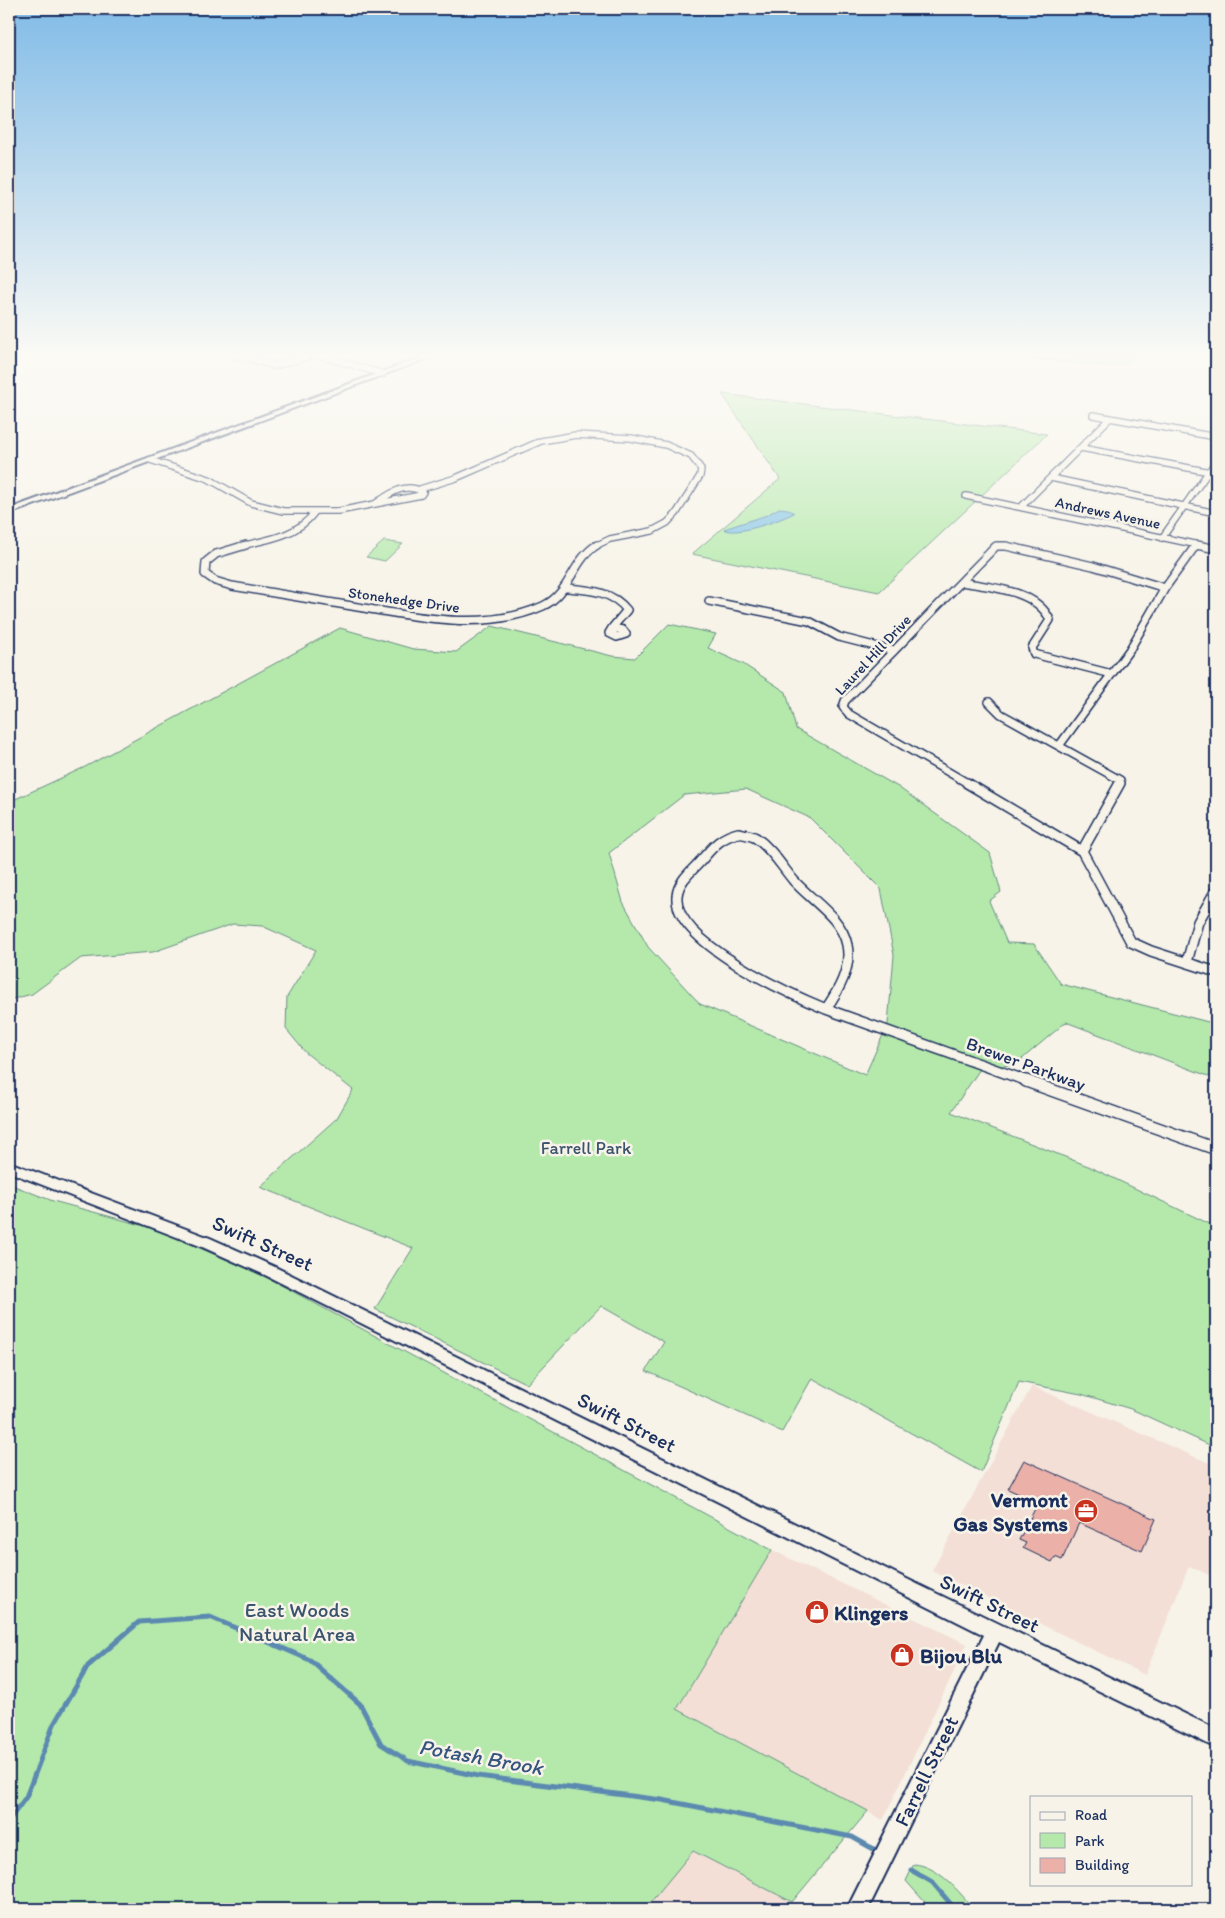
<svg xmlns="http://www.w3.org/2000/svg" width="1225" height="1918" font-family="Itim,sans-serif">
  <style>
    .built { fill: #f3dfd5 }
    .green { fill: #b4e9ab; stroke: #688c84; fill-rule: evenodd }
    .water { fill: #86c5e6; stroke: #5b89b0 }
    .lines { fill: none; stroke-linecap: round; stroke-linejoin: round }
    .stream { stroke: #5b89b0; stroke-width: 5 }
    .building { fill: #ebb1a9; stroke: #1b2f5e }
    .street-far3-casing { stroke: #1b2f5e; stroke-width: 8 }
    .street-far2-casing { stroke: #1b2f5e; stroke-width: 10 }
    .street-far1-casing { stroke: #1b2f5e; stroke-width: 12 }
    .street-casing { stroke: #1b2f5e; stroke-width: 14 }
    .secondary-casing { stroke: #1b2f5e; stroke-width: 4 }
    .street-far3 { stroke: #f7f3e8; stroke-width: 5.5 }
    .street-far2 { stroke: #f7f3e8; stroke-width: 7 }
    .street-far1 { stroke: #f7f3e8; stroke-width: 9 }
    .street { stroke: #f7f3e8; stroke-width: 11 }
    .secondary { fill: #f7f3e8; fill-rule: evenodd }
    .labels { text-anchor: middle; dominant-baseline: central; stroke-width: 5; stroke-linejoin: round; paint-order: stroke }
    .far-street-label { font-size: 15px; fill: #1b2f5e; stroke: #f7f3e8 }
    .street-label { font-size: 18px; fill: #1b2f5e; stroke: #f7f3e8 }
    .park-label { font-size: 18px; fill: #3a546d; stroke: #f7f3e8 }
    .near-street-label { font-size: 21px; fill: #1b2f5e; stroke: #f7f3e8 }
    .near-poi-label { font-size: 21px; font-weight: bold; fill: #1b2f5e; stroke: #f7f3e8; text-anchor: start }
    .near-park-label { font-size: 21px; fill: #3a546d; stroke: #f7f3e8 }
    .near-water-label { font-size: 22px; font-style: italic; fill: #365480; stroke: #f7f3e8 }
  </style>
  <rect width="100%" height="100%" fill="#f7f3e8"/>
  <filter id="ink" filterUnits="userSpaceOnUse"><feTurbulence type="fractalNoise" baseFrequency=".02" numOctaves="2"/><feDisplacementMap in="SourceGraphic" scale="10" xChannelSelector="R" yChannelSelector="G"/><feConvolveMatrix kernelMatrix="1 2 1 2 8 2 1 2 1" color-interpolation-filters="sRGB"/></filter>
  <g filter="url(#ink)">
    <!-- built -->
    <path class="built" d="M1032,1386L1216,1466V1578L1189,1566L1145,1675L932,1571Z
      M772,1550L967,1644L883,1820L677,1709Z
      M692,1851L792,1902L804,1909H645Z"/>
    <!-- green -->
    <path class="green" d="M990,355H1133L1132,360L1121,365L1107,366Z
      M722,394L1047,434L879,592L692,554L780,479Z
      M384,541L403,544L385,561L366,557Z
      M669,624L716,634L708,648L743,664L786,692L796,729L898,787L990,853L1001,892L989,901L1007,943L1034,944L1061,984L1216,1024V1079L1066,1022L1016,1064L980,1069L951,1112L1088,1166L1216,1227V1448L1131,1409L1081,1394L1019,1382L981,1472L812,1378L782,1432L646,1371L664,1342L601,1306L527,1384L375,1309L413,1248L260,1187L337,1118L353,1090L306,1053L286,1029L287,997L316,950L262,926L233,924L153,952L81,958L32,994L9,1000V802L85,767L340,628L413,649L456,652L492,626L612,656L635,658ZM746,789L810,818L881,889L894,955L888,1024L865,1075L700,1004L648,947L623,902L609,853L684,795Z
      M9,1184L53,1201L156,1229L266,1277L772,1550L677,1709L868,1811L792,1902L693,1851L645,1909H9Z
      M914,1864C939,1866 959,1892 974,1909H931L906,1881Z"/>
    <!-- water -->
    <path class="water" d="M779,508L788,509L794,513C781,520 735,537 724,529L767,515Z"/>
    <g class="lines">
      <!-- stream -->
      <path class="stream" d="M9,1820L26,1797L54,1724L88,1666L139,1622L210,1617L310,1660L360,1704L381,1744L408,1761L478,1776L662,1800L852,1837L879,1852
        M911,1870L932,1882L955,1909"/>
    </g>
    <!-- building -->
    <path class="building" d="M1024,1460L1156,1519L1142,1551L1079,1523L1062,1560L1055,1557L1052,1562L1023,1548L1026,1543L1019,1540L1038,1503L1008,1489Z"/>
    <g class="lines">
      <!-- street-far3 casing -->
      <g class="street-far3-casing">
        <path id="street-far3" d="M235,355L275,366L313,355
          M318,355L383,374
          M1093,415L1216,437
          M1081,448L1216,473
          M150,460L209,479L251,503L283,511H339L421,495L423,492C405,482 391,493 376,503
          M1051,478L1216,513
          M420,489L456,478L541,441L576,435L631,438L666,445L691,456L701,469L700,476L676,514L667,523L652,531L610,539L595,546
          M966,496L1203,546
          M1021,507L1110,418
          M1162,538L1216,461
          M240,546C267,540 297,536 314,513
          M996,546H1007"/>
      </g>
      <!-- street-far2 casing -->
      <g class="street-far2-casing">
        <path id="street-far2" d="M246,545L216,554L206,562L205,574L215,581L232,586C272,593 312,599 352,606C413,616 483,633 543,606C571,593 572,560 597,545
          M1197,545L1216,549
          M961,582C990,587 1037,590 1050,620L1032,648L1034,654L1112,674
          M567,588C590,590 612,591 627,610L612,628
          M709,601L809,621L839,637L894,651
          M612,628L623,630L626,634L617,637L609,633Z
          M989,702L1001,714L1120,780L1119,784
          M1216,726L1214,732L1216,739
          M1059,746L1130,649L1165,588L1196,545
          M969,784L849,714L843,707L845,701L996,546H1006L1093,566L1165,588"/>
      </g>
      <!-- street-far1 casing -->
      <g class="street-far1-casing">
        <path id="street-far1" d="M967,783L1082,851L1131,942L1151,951L1216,972
          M738,833C744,834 751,835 756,838C772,849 782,867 794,881C812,901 842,918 847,945C852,968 838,991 826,1009C790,994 673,942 677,896C678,884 687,875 695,867C709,853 716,838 738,833Z
          M1082,851L1120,783
          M1187,962L1198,922L1216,890
          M826,1009L1030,1082"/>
      </g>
      <!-- street casing -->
      <g class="street-casing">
        <path id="street" d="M1026,1081L1216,1149"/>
      </g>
      <!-- secondary casing -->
      <g class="secondary-casing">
        <path id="secondary" d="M428,355H437L9,514V509Z
          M9,1162L210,1238L275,1267L915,1583L1216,1729V1748L999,1642L868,1909H847L984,1635L265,1275L200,1246L9,1172Z"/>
      </g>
      <!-- street-far3 -->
      <use href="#street-far3" class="street-far3"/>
      <!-- street-far2 -->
      <use href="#street-far2" class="street-far2"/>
      <!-- street-far1 -->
      <use href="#street-far1" class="street-far1"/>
      <!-- street -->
      <use href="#street" class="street"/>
      <!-- secondary -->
      <use href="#secondary" class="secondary"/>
    </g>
  </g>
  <!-- sky -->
  <linearGradient id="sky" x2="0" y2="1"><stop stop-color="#81bbe7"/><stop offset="0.57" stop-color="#fbfaf5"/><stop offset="1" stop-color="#fbfaf5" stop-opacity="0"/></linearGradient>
  <rect width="1225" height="623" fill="url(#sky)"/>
  <!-- icons -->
  <defs>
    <g id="office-disc" transform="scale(1.25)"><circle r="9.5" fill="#c8321e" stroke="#f7f3e8"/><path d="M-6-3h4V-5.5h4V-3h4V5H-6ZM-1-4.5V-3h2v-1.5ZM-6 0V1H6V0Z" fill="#fff"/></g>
    <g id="shop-disc" transform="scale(1.25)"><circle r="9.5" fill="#c8321e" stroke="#f7f3e8"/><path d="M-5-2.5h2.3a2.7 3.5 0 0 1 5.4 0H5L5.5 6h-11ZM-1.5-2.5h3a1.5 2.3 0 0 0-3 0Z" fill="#fff"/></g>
  </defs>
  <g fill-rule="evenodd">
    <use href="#office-disc" x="1086" y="1511"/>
    <use href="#shop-disc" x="817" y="1612"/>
    <use href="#shop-disc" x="902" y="1655"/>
  </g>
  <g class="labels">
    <!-- far-street labels -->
    <g class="far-street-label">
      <text transform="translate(1108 513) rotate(12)">Andrews Avenue</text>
      <text transform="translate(404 600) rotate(8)">Stonehedge Drive</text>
      <text transform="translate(873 655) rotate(-47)">Laurel Hill Drive</text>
    </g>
    <!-- street labels -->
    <g class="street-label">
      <text transform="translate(1026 1064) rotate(20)">Brewer Parkway</text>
    </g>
    <!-- park labels -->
    <g class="park-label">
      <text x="586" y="1148">Farrell Park</text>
    </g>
    <!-- near-street labels -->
    <g class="near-street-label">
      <text transform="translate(263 1243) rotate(24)">Swift Street</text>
      <text transform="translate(627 1422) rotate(27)">Swift Street</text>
      <text transform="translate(990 1603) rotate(26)">Swift Street</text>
      <text transform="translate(926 1771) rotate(-64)">Farrell Street</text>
    </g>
    <!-- near-poi labels -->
    <g class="near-poi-label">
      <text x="1068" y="1499" text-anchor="end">Vermont<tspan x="1068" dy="24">Gas Systems</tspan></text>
      <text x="834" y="1612">Klingers</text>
      <text x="920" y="1655">Bijou Blu</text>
    </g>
    <!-- near-park labels -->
    <g class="near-park-label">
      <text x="297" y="1609">East Woods<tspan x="297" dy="24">Natural Area</tspan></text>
    </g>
    <!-- near-water labels -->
    <g class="near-water-label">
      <text transform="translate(481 1757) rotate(10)">Potash Brook</text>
    </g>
  </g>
  <!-- margin -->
  <rect width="1225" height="1918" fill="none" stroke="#f7f3e8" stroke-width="30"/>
  <rect x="15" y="15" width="1195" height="1888" fill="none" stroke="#1b2f5e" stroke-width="2" filter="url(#ink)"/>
  <!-- legend -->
  <rect x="1030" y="1796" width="162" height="90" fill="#f7f3e8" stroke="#9fa5b1"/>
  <rect x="1040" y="1812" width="25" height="8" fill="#f7f3e8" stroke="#9fa5b1"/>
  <text x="1075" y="1820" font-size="15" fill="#1b2f5e">Road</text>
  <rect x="1040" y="1833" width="25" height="15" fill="#b4e9ab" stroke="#9fa5b1"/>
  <text x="1075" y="1846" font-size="15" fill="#1b2f5e">Park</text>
  <rect x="1040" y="1858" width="25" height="15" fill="#ebb1a9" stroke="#9fa5b1"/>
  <text x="1075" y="1870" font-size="15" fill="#1b2f5e">Building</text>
</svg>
